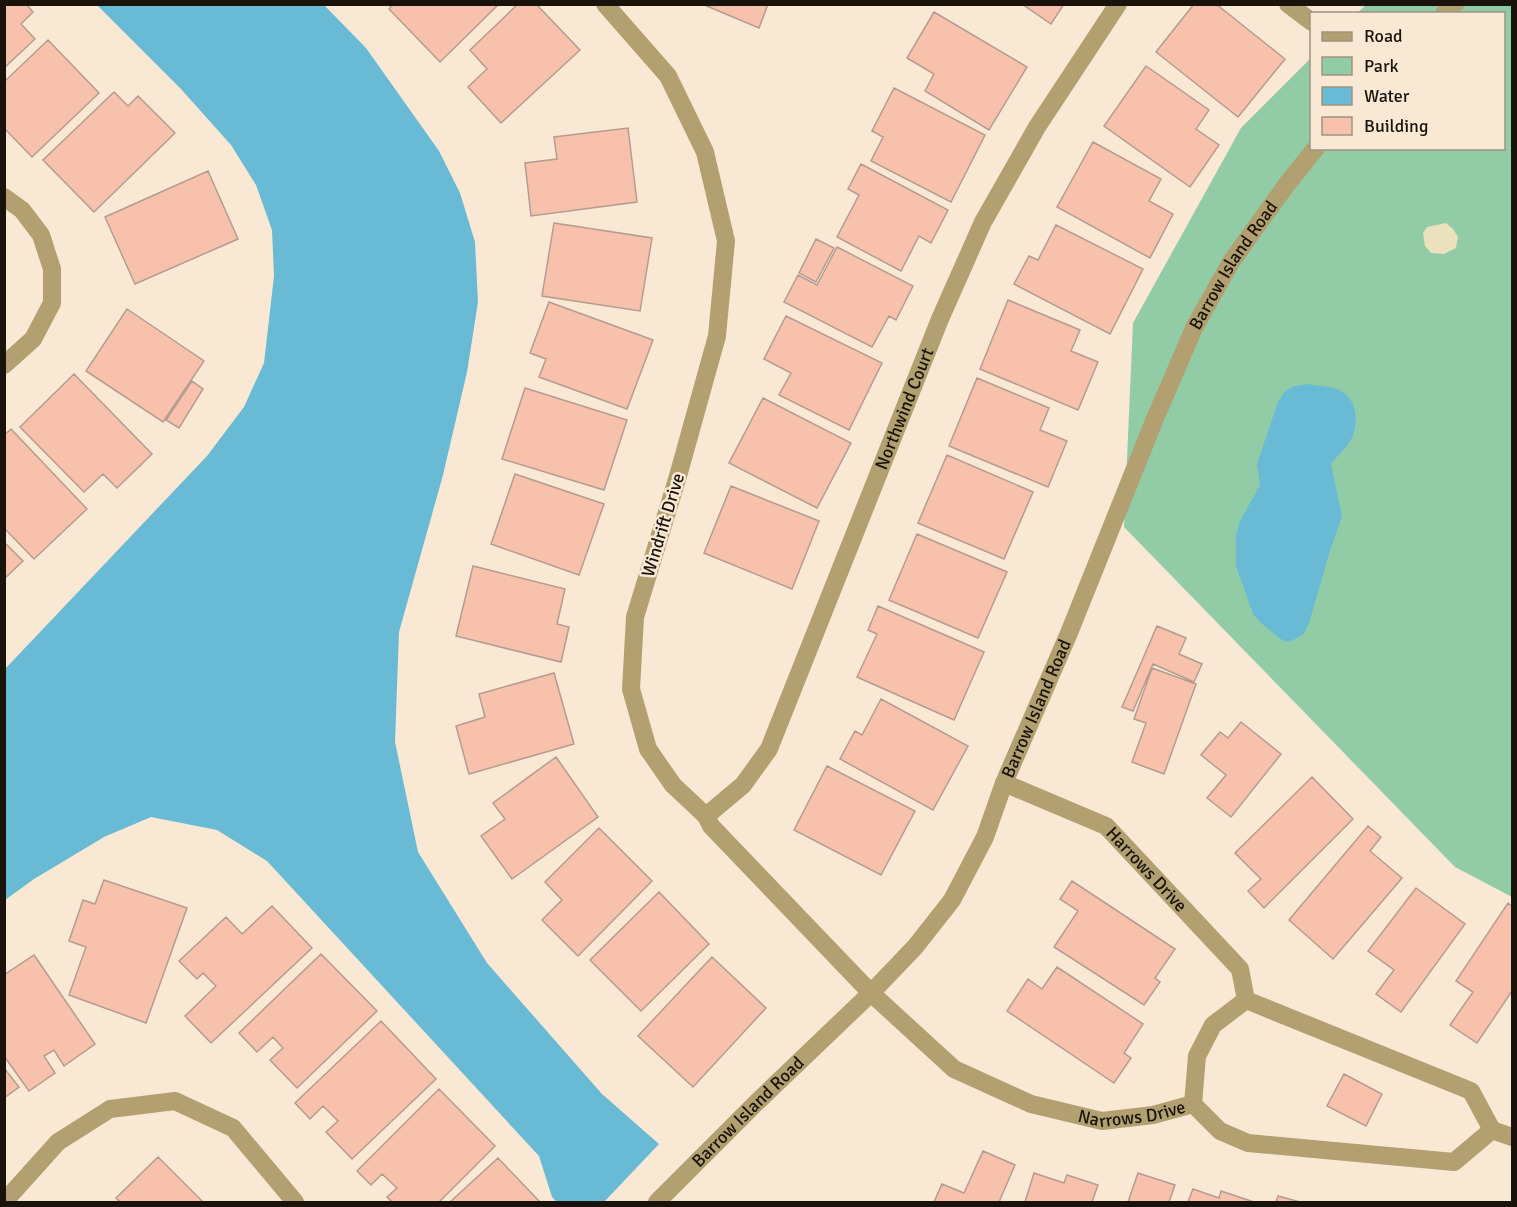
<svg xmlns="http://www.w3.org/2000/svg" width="1517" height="1207" font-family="Signika,sans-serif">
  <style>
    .green { fill: #91cca7 }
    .sand { fill: #ebe1bc }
    .water { fill: #69bad4 }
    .building { fill: #f7c1ab; stroke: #b59c91; stroke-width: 1.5 }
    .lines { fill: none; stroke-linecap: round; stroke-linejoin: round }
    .minor { stroke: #b2a071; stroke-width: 18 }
    .labels { text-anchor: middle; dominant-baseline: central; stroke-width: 5; stroke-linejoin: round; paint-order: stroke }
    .street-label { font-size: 18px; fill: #19130c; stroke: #f9e8d3 }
  </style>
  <rect width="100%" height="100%" fill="#f9e8d3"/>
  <!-- green -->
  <path class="green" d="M1366,5H1512V897L1455,867L1124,527L1133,323L1241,128L1311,58L1312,148H1504V14L1357,13Z"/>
  <!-- sand -->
  <path class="sand" d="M1446,223L1453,229L1458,237L1456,248L1444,254L1431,253L1425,246L1423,233L1427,227Z"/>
  <!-- water -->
  <path class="water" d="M97,5H324L366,48L439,151L460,193L475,242L478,302L467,372L443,475L399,632L395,742L418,852L487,963L602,1094L659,1144L604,1202H557L552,1197L539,1156L267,861L217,830L151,817L104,837L34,879L5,900V669L207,456L244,407L264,363L274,276L272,230L256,185L231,145L181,89Z
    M1309,384C1318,386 1328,386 1337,389C1360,398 1360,429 1347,446C1342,452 1336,457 1331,464L1342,516L1329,554L1309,623L1303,635L1289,642L1282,640L1261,623L1253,614L1236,566V537L1239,523L1260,485L1257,464L1278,402L1285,391L1295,386Z"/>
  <!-- building -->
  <path class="building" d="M4,4H26L33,12L21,24L35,39L4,68Z
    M393,4H499L440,62L389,9Z
    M518,4H536L580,50L501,123L468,87L487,69L470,50Z
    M702,4H768L759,28Z
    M1022,4H1064L1051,24Z
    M1194,4H1216L1285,59L1238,117L1156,52Z
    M934,12L1027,67L989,130L925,91L934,74L907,58Z
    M48,40L99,93L32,157L4,128V82Z
    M1146,66L1209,110L1196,129L1219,145L1190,187L1104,126Z
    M894,88L985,135L951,202L871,161L883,137L872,131Z
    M114,92L128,106L138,96L175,133L94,212L43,160Z
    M628,128L637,202L531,216L525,163L557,159L554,137Z
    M1093,142L1161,179L1149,201L1173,214L1150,258L1057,207Z
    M861,164L948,210L931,243L919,236L901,271L837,237L859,195L848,189Z
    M208,171L238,239L135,284L105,217Z
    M554,223L652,238L640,311L542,296Z
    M1056,225L1143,269L1110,334L1014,284L1029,256L1038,260Z
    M816,239L834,248L816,282L799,273Z
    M837,247L913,286L896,320L889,316L872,347L784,302L798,275L817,285Z
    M1008,300L1080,330L1071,351L1098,362L1078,410L980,369Z
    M549,302L653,340L627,409L539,377L546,359L530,353Z
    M127,309L204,361L163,422L86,371Z
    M786,316L882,363L849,430L779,395L791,373L764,359Z
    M74,374L152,454L117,488L103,474L84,492L20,427Z
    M977,378L1049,408L1040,430L1067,441L1048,487L949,446Z
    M192,381L203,389L179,428L166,420Z
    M525,388L627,420L604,490L502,459Z
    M763,398L851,443L817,508L729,463Z
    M11,429L87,509L34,559L4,528V435Z
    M947,455L1033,492L1004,559L918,523Z
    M515,474L604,504L579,575L491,544Z
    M731,486L819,521L792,589L704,553Z
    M917,534L1007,572L978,638L889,600Z
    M4,542L23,561L4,579Z
    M473,566L565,589L557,624L569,627L561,662L456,636Z
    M878,606L984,652L954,720L857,677L877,634L868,630Z
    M1157,626L1186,638L1179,654L1202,664L1194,682L1153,664L1133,711L1122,707Z
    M1152,668L1196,684L1164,774L1132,762L1146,723L1134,719Z
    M554,673L574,744L469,774L456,726L485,717L479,694Z
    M881,699L968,746L933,810L840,759L855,731L862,735Z
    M1241,722L1281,754L1231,817L1207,798L1226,775L1201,755L1220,732L1228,738Z
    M556,757L598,817L512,879L481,836L505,819L493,803Z
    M827,766L915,811L881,875L794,830Z
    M1312,777L1353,819L1264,908L1248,891L1261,879L1235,853Z
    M1368,826L1381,837L1370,851L1402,878L1333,959L1289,920Z
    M599,828L652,881L578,956L542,920L562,900L545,882Z
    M104,880L187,908L146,1023L69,995L86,947L69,941L83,900L95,904Z
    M1072,881L1175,949L1155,978L1160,982L1144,1005L1054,947L1078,911L1060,899Z
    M1416,888L1465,924L1401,1012L1376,994L1394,970L1368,951Z
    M659,892L709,944L641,1011L590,960Z
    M1508,903L1512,906V991L1477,1043L1450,1025L1473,992L1456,981Z
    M272,906L312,948L211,1043L185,1016L216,986L203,973L197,979L179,961L226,917L242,934Z
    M321,954L377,1011L297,1088L270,1060L283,1048L273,1037L257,1052L239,1033Z
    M34,955L95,1044L64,1066L54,1050L44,1056L55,1073L29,1091L4,1056V975Z
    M712,957L766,1008L693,1087L638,1036Z
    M1057,967L1143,1024L1124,1053L1131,1058L1114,1083L1007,1011L1028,979L1042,989Z
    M381,1021L436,1079L352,1159L326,1132L338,1121L323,1106L310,1119L295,1103Z
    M4,1068L19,1087L4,1098Z
    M1344,1074L1382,1094L1366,1126L1327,1106Z
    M439,1089L495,1146L439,1202H392L387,1197L397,1188L382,1174L371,1185L357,1171Z
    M983,1151L1015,1165L999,1202H934L942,1184L964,1193Z
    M158,1157L203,1202H120L116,1198Z
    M498,1158L540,1202H450Z
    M1034,1173L1064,1183L1067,1175L1098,1185L1092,1202H1025Z
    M1138,1173L1175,1185L1169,1202H1128Z
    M1193,1189L1219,1198L1221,1191L1254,1202H1188Z
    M1278,1196L1300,1202H1276Z"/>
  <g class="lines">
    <!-- minor -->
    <g class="minor">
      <path id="s1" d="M605,4L668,76L705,152L726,241L717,336L678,476L635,617L631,689L648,749L673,785L706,816L711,826L871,993L954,1069L1031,1104L1102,1121L1153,1115L1193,1104"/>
      <path d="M1288,4L1312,22"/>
      <path d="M1444,14L1455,4"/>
      <path d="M4,197L22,210L41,235L52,269V303L33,339L4,365"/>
      <path id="s2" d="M1004,783L1106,826L1240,969L1246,1000"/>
      <path id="s3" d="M706,816L743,785L769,749L940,319L983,222L1037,127L1118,4"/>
      <path d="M1193,1104L1197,1056L1213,1025L1246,1000L1471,1091L1492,1130"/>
      <path d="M1193,1104L1220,1131L1248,1143L1454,1162L1492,1130L1512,1137"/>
      <path d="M4,1202L58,1142L110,1109L175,1101L233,1128L295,1202"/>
      <path id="s4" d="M657,1202L756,1103L871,993L915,947L952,900L985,837L1004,783L1069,633L1154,421L1194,328L1231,262L1287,184L1316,148"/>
    </g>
  </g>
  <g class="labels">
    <!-- street labels -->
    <g class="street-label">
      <text stroke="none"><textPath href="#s4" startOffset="1118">Barrow Island Road</textPath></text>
      <text stroke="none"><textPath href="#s3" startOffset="459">Northwind Court</textPath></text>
      <text transform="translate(663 525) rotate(-73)">Windrift Drive</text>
      <text stroke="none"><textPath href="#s4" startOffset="632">Barrow Island Road</textPath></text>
      <text stroke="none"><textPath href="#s2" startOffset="170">Harrows Drive</textPath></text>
      <text stroke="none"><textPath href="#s1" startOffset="1426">Narrows Drive</textPath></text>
      <text stroke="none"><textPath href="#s4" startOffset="128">Barrow Island Road</textPath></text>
    </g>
  </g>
  <!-- border -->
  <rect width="1517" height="1207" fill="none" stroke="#19130c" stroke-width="12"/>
  <!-- legend -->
  <rect x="1310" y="12" width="195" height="138" fill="#f9e8d3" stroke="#9f9383" stroke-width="1.5"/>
  <rect x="1322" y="32" width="30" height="9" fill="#b2a071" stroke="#9f9383" stroke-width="1.5"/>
  <text x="1364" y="42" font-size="18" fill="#19130c">Road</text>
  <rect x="1322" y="57" width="30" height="18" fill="#91cca7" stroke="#9f9383" stroke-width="1.5"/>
  <text x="1364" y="72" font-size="18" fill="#19130c">Park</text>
  <rect x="1322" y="87" width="30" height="18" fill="#69bad4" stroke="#9f9383" stroke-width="1.5"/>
  <text x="1364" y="102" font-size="18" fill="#19130c">Water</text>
  <rect x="1322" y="117" width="30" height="18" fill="#f7c1ab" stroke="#9f9383" stroke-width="1.5"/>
  <text x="1364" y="132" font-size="18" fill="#19130c">Building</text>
</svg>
